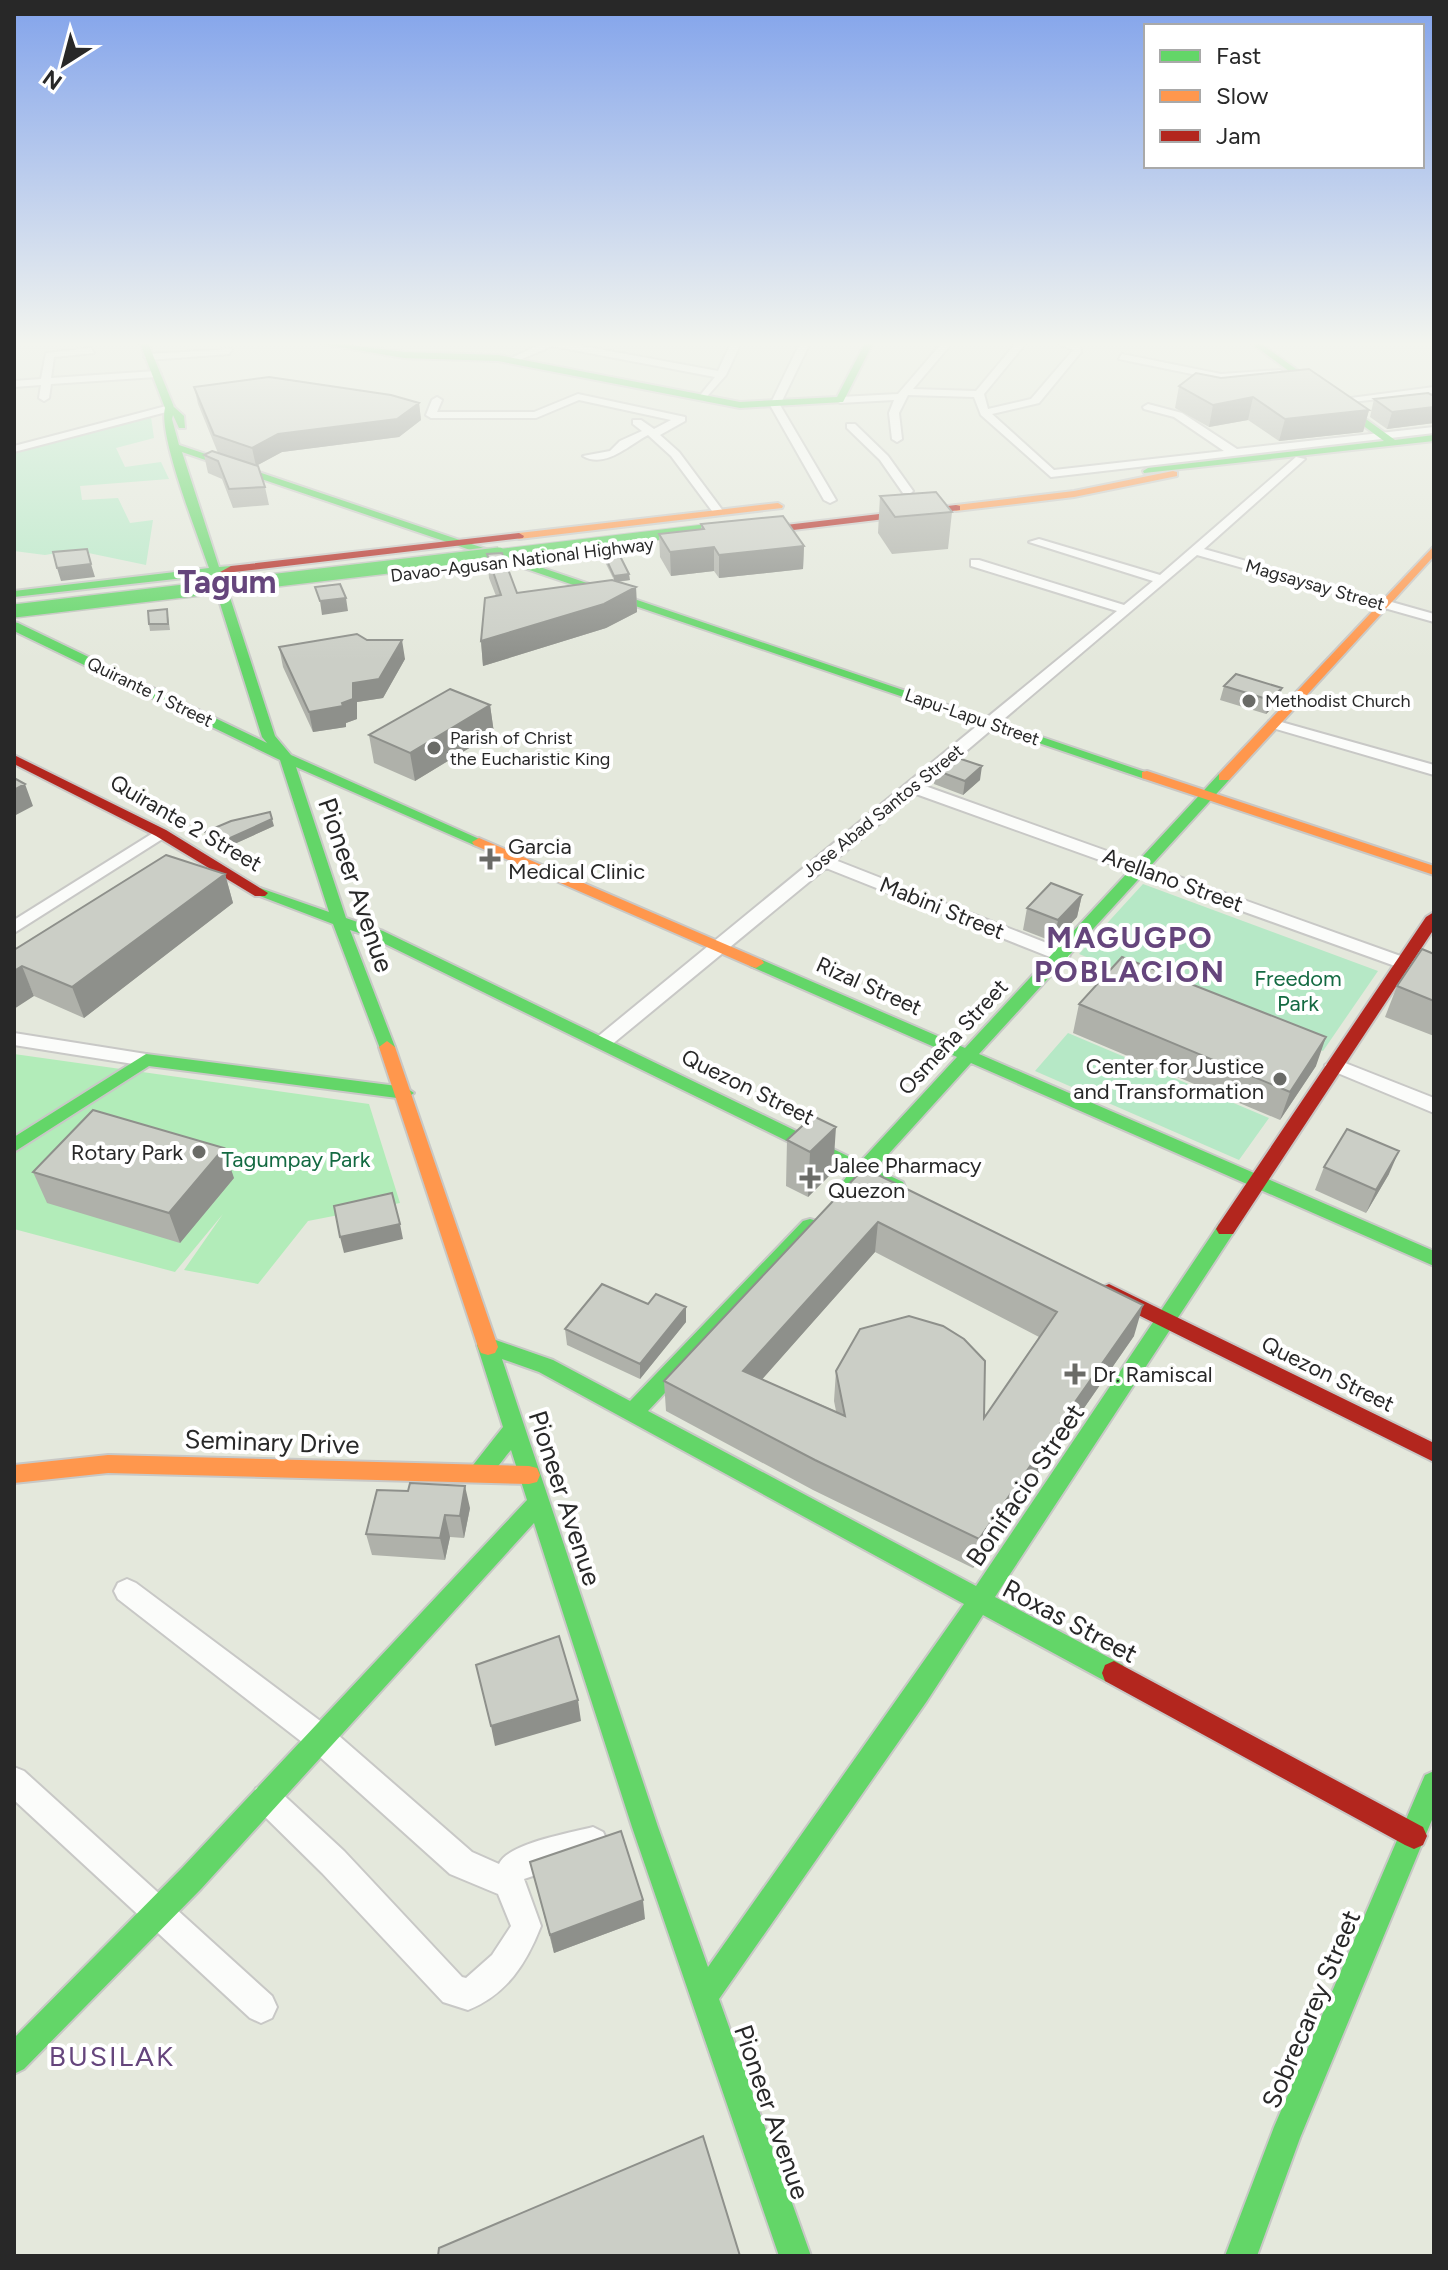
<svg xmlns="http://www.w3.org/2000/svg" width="1448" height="2270" font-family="Figtree,sans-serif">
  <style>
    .green { fill: #b6e8c6 }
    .pitch { fill: #b2ecb9 }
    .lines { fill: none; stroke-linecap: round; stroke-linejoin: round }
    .street-casing { stroke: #c8c8c6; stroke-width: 4 }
    .fast-casing { stroke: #c8c8c6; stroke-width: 4 }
    .slow-casing { stroke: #c8c8c6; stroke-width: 4 }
    .jam-casing { stroke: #c8c8c6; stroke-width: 4 }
    .street { fill: #fbfcfa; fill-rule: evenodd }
    .fast { fill: #63d668; fill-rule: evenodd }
    .slow { fill: #ff974d; fill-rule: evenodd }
    .jam { fill: #b3261e; fill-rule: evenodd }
    .fast-bridge-far1-casing { stroke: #c2c4bf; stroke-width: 12; stroke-linecap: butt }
    .fast-bridge-casing { stroke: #c2c4bf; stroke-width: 16; stroke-linecap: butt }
    .fast-bridge-far1 { stroke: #63d668; stroke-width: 10 }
    .fast-bridge { stroke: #63d668; stroke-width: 13 }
    .wall { fill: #afb1aa; fill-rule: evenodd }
    .shaded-wall { fill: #8e908b }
    .building { fill: #cbcec6; stroke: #8e908b; stroke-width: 2; fill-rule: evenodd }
    .poi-dot { fill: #6a6b67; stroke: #fff; stroke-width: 3 }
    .labels { text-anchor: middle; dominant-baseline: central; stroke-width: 8; stroke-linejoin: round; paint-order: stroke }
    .far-street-label { font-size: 18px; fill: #282828; stroke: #fff }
    .far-poi-label { font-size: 18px; fill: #282828; stroke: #fff; text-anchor: start }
    .street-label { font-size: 22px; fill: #282828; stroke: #fff }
    .poi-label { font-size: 22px; fill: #282828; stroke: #fff; text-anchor: start }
    .park-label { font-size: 22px; fill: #146a42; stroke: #fff }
    .near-street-label { font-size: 26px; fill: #282828; stroke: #fff }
    .near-neighbourhood-label { font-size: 28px; letter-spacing: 2px; fill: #65457c; stroke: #fff }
    .district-label { font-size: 30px; font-weight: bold; letter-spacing: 2px; fill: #65457c; stroke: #fff }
    .far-town-label { font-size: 32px; font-weight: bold; fill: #65457c; stroke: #fff }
  </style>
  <rect width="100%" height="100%" fill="#e4e8dc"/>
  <!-- green -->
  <path class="green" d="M151,417L154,438L116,448L125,467L161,462L169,479L80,486L82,500L118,498L130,523L153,520L146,565L74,550L45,555L14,551V453Z
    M1143,884L1378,971L1323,1051L1079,954Z
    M1068,1033L1269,1118L1239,1160L1035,1071Z"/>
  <!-- pitch -->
  <path class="pitch" d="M14,1054L369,1104L400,1203L308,1221L258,1284L184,1270L223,1214L175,1272L14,1229Z"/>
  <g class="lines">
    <!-- street casing -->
    <g class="street-casing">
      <path id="street" d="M543,343H566L718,371L731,343H741L726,375L703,401L698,398L715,377L552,346L515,362L507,360Z
        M800,343H810L780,405L836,500L830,503L824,500L770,405Z
        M942,343H952L913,389L976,391L1016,343H1026L984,394L988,409L1031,399L1073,350L1056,343L1080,344L1081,352L1039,403L992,414L1054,470L1224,451L1174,417L1144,409L1143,407L1148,404L1182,413L1237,449L1434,427V433L1051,477L981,415L974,397L908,395L899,413L902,439L897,442L892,439L889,413L894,400L840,403L835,400L840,397L898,394Z
        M91,348L94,353L54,357L51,378L156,371L161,374L156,377L51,384L49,398L44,401L39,398L41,385L14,387V381L41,379L46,353Z
        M232,349L229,354L149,360L144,357L149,354Z
        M1122,354L1221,374L1280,370L1285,373L1221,380L1119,359Z
        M1434,387V393L1333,404L1328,401Z
        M578,394L685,417V421L660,435L679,452L723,511V515H715L671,456L648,435C629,445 605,469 583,456L610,451L620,441L642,431L633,424V420H641L654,429L671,420L579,400L536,418H431L426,415L432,400L437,397L442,400L437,412H534Z
        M170,405L174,406V410L14,452V446Z
        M847,424H855L888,456L913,491L911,493H903L880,460L847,428Z
        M1296,457L1305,459L1204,549L1434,614V622L1197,555L925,786L1434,968V980L916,794L835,860L1067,951L1070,955L1067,959H1055L826,868L610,1046H596L594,1042L596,1038L1117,611L971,566V560H979L1124,605L1153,581L1029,542L1039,539L1160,575Z
        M1274,720L1434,765V775L1269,727V721Z
        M161,828L169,833L167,836L14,933V920Z
        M14,1033L146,1054L155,1060L146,1066L14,1045Z
        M1335,1059L1434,1098V1113L1328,1069L1325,1065Z
        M127,1579L136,1583L331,1729L472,1852L499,1864C508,1843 571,1833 593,1827L603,1832L608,1842L603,1852L524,1879L541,1926C526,1964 507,1994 468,2010L443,2002L322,1873L256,1808L252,1798L256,1788L266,1784L276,1788L344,1851L462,1977L466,1978L492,1955L511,1926L498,1894L450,1874L311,1749L118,1599L114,1591L118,1583Z
        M14,1767L24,1771L272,1996L277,2007L272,2018L261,2023L250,2018L14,1800Z"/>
    </g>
    <!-- fast casing -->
    <g class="fast-casing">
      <path id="fast" d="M140,343H148L174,407L184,416L185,428H179L173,415L172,419L179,445L1154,775L1147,779L1142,778L182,452L219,567L231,566L237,569L222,573L275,736L291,755L486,842L479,846L474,845L296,767L346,918L383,931L860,1162L957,1057L750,966L748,963L750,960H762L965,1048L1219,774H1229V780L979,1054L1434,1251V1266L971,1063L875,1169L903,1182L905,1187L903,1192H889L865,1180L857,1189H843L841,1184L850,1172L371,937L350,930L395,1047L387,1053L381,1051L333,924L252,893L260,888L329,912L280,760L14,631V622L18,623L267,743L262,737L211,575L14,597V591L209,568C198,536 158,435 165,408Z
        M316,343H336L404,352L498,355L740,402L837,397L865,343H873L843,402L740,408L498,361L404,358Z
        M1251,343H1260L1395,440L1434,435V441L1144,473L1143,471L1148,468L1384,441Z
        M146,1054L405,1087L414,1093L405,1099L149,1066L14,1152V1137Z
        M810,1219L817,1221L820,1226L817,1231L648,1411L976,1586L1219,1224H1233L1236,1229L995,1597L1123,1665L1126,1673L1123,1681L1114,1685L1105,1681L983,1615L927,1701L719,1999L811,2256H779L632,1827L534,1523L201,1889L24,2069L14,2074V2038L181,1869L527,1500L511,1450C500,1462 488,1487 469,1481L466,1474L503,1427L477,1345L480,1339L487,1337L553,1360L630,1401L803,1221ZM502,1359L539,1372L964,1604L708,1967L658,1827Z
        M1434,1771V1815L1300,2138L1257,2256H1225L1274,2127L1425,1775Z"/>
    </g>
    <!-- slow casing -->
    <g class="slow-casing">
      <path id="slow" d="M1173,471L1177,472V476L1074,497L956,511L951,508L956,505L1074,491Z
        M778,503L783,506L782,508L519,539L514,536L519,533Z
        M1434,546V556L1229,780H1219V774Z
        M1147,771L1434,866V875L1142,778V772Z
        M479,838L762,960L764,963L756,968L750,966L474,845L472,842Z
        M387,1041L395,1047L498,1347L495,1353L488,1355L481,1353L478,1347L379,1047Z
        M108,1455L529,1466L537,1468L540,1475L537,1482L529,1484L108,1473L14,1483V1465Z"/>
    </g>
    <!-- jam casing -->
    <g class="jam-casing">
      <path id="jam" d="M956,505L960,506V510L743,536L738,533L743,530Z
        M519,533L524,536L523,538L234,572L217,580L211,577L231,566Z
        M14,755L166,830L268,893L265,896H255L156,836L14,764Z
        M1434,912V929L1233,1234H1219L1216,1229L1219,1224L1426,917Z
        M1109,1284L1434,1443V1462L1102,1297L1099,1292L1102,1287Z
        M1114,1661L1423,1827L1427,1836L1423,1845L1414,1849L1405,1845L1105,1681L1102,1673L1105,1665Z"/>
    </g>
    <!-- street -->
    <use href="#street" class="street"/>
    <!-- fast -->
    <use href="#fast" class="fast"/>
    <!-- slow -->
    <use href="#slow" class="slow"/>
    <!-- jam -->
    <use href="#jam" class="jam"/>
    <!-- fast-bridge-far1 casing -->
    <g class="fast-bridge-far1-casing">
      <path id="fast-bridge-far1" d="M483,556L708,529"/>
    </g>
    <!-- fast-bridge casing -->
    <g class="fast-bridge-casing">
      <path id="fast-bridge" d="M14,611L499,554"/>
    </g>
    <!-- fast-bridge-far1 -->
    <use href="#fast-bridge-far1" class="fast-bridge-far1"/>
    <!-- fast-bridge -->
    <use href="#fast-bridge" class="fast-bridge"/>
  </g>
  <!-- wall -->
  <path class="wall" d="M1179,386L1369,410L1363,432L1279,441L1248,420L1209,427L1175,408Z
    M194,387L419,403L421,420L399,437L282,452L256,466L265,487L269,505L233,508L222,479L208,473L204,455L218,453L198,404Z
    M1434,396V423L1387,429L1370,417L1374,399Z
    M880,496L952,512L948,549L892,554L878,533Z
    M701,524L804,546L803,569L719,578L714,571L671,576L660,557L659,534L701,529Z
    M601,548L630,580L618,582L636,587L637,612L606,628L483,666L481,641L496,596L489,578L487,554L517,593L614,580L601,554Z
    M167,609L170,630L150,631L149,624Z
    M279,647L405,659L383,698L357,702V719L346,723V727L313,732L283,667Z
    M1224,686L1282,688L1278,702L1266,714L1220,700Z
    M490,705L494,733L415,781L374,763L369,735Z
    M935,770L980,780L963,795L934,784Z
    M274,826L221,850L207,840L205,832Z
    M225,874L233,903L84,1018L34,996L14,950Z
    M1082,895L1077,917L1054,942L1023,930L1027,908Z
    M1434,954V1036L1385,1017L1397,986Z
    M1079,1004L1316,1066L1280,1120L1073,1033Z
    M813,1116L833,1172L808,1197L786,1186L787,1140Z
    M1324,1167L1389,1174L1366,1213L1315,1190Z
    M864,1168L1134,1336L973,1568L813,1490L666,1411L664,1381ZM875,1252L1039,1337L984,1418L836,1371L834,1401L836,1411L762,1379Z
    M33,1172L234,1178L180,1243L47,1203Z
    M648,1304L686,1307V1322L640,1379L567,1345L565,1329Z
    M470,1508L464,1538L450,1537L445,1560L372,1555L366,1534Z
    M530,1862L645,1919L554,1953Z"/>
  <!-- shaded-wall -->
  <path class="shaded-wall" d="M1253,397L1248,420L1209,427L1213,405Z
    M419,403L421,420L399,437L282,452L256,466L252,448L278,434Z
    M1434,407V423L1387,429L1392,412Z
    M1369,410L1363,432L1279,441L1285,419Z
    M804,546L803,569L719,578V555Z
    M714,547V571L671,576L670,552Z
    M91,564L95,577L61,581L57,568Z
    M629,574L630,580L614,582V576Z
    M636,587L637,612L606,628L483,666L481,641Z
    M346,598L348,611L322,615L320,601Z
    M402,640L405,659L383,698L357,702V719L346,723V727L313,732L309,712L342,703L353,683Z
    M1282,688L1278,702L1266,714L1270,700Z
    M490,705L494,733L415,781L410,753Z
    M982,766L980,780L963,795L965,781Z
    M25,784L33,806L14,816V790Z
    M272,819L274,826L221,850L219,843Z
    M225,874L233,903L84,1018L72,987Z
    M1082,895L1077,917L1054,942L1058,920Z
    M22,966L34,996L14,1009V971Z
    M1326,1037L1316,1066L1280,1120L1290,1092Z
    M836,1127L833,1172L808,1197L810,1152Z
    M224,1148L234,1178L180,1243L169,1213Z
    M1399,1151L1389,1174L1366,1213L1376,1190Z
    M878,1222L875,1252L743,1401V1371Z
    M400,1224L403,1239L344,1253L340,1237Z
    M1143,1305L1134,1336L973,1568L979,1539Z
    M686,1307V1322L640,1379V1364Z
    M465,1486L470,1508L464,1538L460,1516Z
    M445,1515L450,1537L445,1560L440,1538Z
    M578,1700L581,1721L495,1746L491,1726Z
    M643,1900L645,1919L554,1953L550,1935Z"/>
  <!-- building -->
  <path class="building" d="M1309,369L1369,410L1285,419L1253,397L1213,405L1179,386L1196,373L1221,378Z
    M269,377L391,395L419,403L397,419L278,434L252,448L214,435L194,387Z
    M1428,393L1434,396V407L1392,412L1374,399Z
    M212,451L258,466L265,487L229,489L218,461L204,455Z
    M936,492L952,512L895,517L880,496Z
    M783,516L804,546L719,555L714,547L670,552L659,534L704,529L701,524Z
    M615,546L629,574L614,576L601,548Z
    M87,549L91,564L57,568L53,552Z
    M502,553L517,593L612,580L636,587L604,604L481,641L485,598L501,595L487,554Z
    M340,584L346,598L320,601L315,587Z
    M167,609L168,624H149L148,611Z
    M357,634L367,640H402L379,679L353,683V699L342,703L343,706L309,712L279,647Z
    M1236,674L1282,688L1270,700L1224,686Z
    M450,689L490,705L410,753L369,735Z
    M952,756L982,766L965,781L935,770Z
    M14,778L25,784L14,790Z
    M270,812L272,819L219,843L205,832L231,821Z
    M166,855L225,874L72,987L22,966L14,971V950Z
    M1051,883L1082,895L1058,920L1027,908Z
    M1422,949L1434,954V1001L1397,986Z
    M1122,957L1326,1037L1290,1092L1079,1004Z
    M93,1110L224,1148L169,1213L33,1172Z
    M813,1116L836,1127L810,1152L787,1140Z
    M1347,1129L1399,1151L1376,1190L1324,1167Z
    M864,1168L1143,1305L979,1539L815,1460L664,1381ZM878,1222L1057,1312L984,1418L985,1361L964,1339L943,1326L909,1316L860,1329L836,1371L845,1416L743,1371Z
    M392,1193L400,1224L340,1237L334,1206Z
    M602,1284L648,1304L656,1294L686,1307L640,1364L565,1329Z
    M410,1483L465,1486L460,1516L445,1515L440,1538L366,1534L377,1490L408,1491Z
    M559,1636L578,1700L491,1726L476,1665Z
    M621,1831L643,1900L550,1935L530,1862Z
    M703,2136L740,2256H438L439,2248Z"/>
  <!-- sky -->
  <linearGradient id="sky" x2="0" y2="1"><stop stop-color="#82a3eb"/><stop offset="0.52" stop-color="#f3f5ef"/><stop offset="1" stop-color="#f3f5ef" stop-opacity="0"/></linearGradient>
  <rect width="1448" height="661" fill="url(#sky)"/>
  <!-- markers -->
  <g class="poi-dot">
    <circle cx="1249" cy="701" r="8"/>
    <circle cx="434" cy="748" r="8"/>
    <path d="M486 847h8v8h8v8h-8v8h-8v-8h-8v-8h8z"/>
    <circle cx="1280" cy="1079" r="8"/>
    <circle cx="199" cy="1152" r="8"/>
    <path d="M806 1166h8v8h8v8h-8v8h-8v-8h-8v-8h8z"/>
    <path d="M1071 1362h8v8h8v8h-8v8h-8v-8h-8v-8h8z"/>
  </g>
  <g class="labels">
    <!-- far-street labels -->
    <g class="far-street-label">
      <text transform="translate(522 560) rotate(-7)">Davao-Agusan National Highway</text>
      <text transform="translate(1315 585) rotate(16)">Magsaysay Street</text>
      <text transform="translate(150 692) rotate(26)">Quirante 1 Street</text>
      <text transform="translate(972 717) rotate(19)">Lapu-Lapu Street</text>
      <text transform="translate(883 811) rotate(-39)">Jose Abad Santos Street</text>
    </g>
    <!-- far-poi labels -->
    <g class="far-poi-label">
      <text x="1265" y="701">Methodist Church</text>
      <text x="450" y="738">Parish of Christ<tspan x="450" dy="21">the Eucharistic King</tspan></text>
    </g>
    <!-- street labels -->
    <g class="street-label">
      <text transform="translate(186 823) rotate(30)">Quirante 2 Street</text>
      <text transform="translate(1173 880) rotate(20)">Arellano Street</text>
      <text transform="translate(942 908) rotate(22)">Mabini Street</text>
      <text transform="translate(869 986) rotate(24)">Rizal Street</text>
      <text transform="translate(953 1037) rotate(-47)">Osmeña Street</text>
      <text transform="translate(748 1087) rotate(26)">Quezon Street</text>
      <text transform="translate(1328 1374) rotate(26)">Quezon Street</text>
    </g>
    <!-- poi labels -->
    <g class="poi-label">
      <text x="508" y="846">Garcia<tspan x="508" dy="25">Medical Clinic</tspan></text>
      <text x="1264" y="1066" text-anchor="end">Center for Justice<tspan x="1264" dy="25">and Transformation</tspan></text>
      <text x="183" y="1152" text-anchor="end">Rotary Park</text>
      <text x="828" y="1165">Jalee Pharmacy<tspan x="828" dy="25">Quezon</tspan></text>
      <text x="1093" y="1374">Dr. Ramiscal</text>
    </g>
    <!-- park labels -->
    <g class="park-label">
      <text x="1298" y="978">Freedom<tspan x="1298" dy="25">Park</tspan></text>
      <text x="296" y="1159">Tagumpay Park</text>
    </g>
    <!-- near-street labels -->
    <g class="near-street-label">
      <text transform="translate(356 885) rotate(71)">Pioneer Avenue</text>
      <text transform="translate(272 1442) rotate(2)">Seminary Drive</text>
      <text transform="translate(1025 1485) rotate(-56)">Bonifacio Street</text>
      <text transform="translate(565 1498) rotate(72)">Pioneer Avenue</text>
      <text transform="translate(1070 1621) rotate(28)">Roxas Street</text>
      <text transform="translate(1311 2009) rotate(-67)">Sobrecarey Street</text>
      <text transform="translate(772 2112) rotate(71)">Pioneer Avenue</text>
    </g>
    <!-- near-neighbourhood labels -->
    <g class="near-neighbourhood-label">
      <text x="112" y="2056">BUSILAK</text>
    </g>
    <!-- district labels -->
    <g class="district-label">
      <text x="1130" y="937">MAGUGPO<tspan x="1130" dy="34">POBLACION</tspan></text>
    </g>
    <!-- far-town labels -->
    <g class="far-town-label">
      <text x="227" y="582">Tagum</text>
    </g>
  </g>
  <!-- border -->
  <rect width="1448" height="2270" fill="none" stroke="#282828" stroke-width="32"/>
  <!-- legend -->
  <rect x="1144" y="24" width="280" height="144" fill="#ffffff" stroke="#a9a9a9" stroke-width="2"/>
  <rect x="1160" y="50" width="40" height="12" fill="#63d668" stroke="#a9a9a9" stroke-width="2"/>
  <text x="1216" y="64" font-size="24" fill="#282828">Fast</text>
  <rect x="1160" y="90" width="40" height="12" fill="#ff974d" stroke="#a9a9a9" stroke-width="2"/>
  <text x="1216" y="104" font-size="24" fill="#282828">Slow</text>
  <rect x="1160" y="130" width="40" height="12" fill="#b3261e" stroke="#a9a9a9" stroke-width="2"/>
  <text x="1216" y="144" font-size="24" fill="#282828">Jam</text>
  <!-- north arrow -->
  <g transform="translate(64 64) rotate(216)" stroke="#ffffff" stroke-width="6" paint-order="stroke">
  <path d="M0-6L14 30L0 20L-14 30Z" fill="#282828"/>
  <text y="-12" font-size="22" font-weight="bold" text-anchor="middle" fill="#282828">N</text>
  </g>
</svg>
